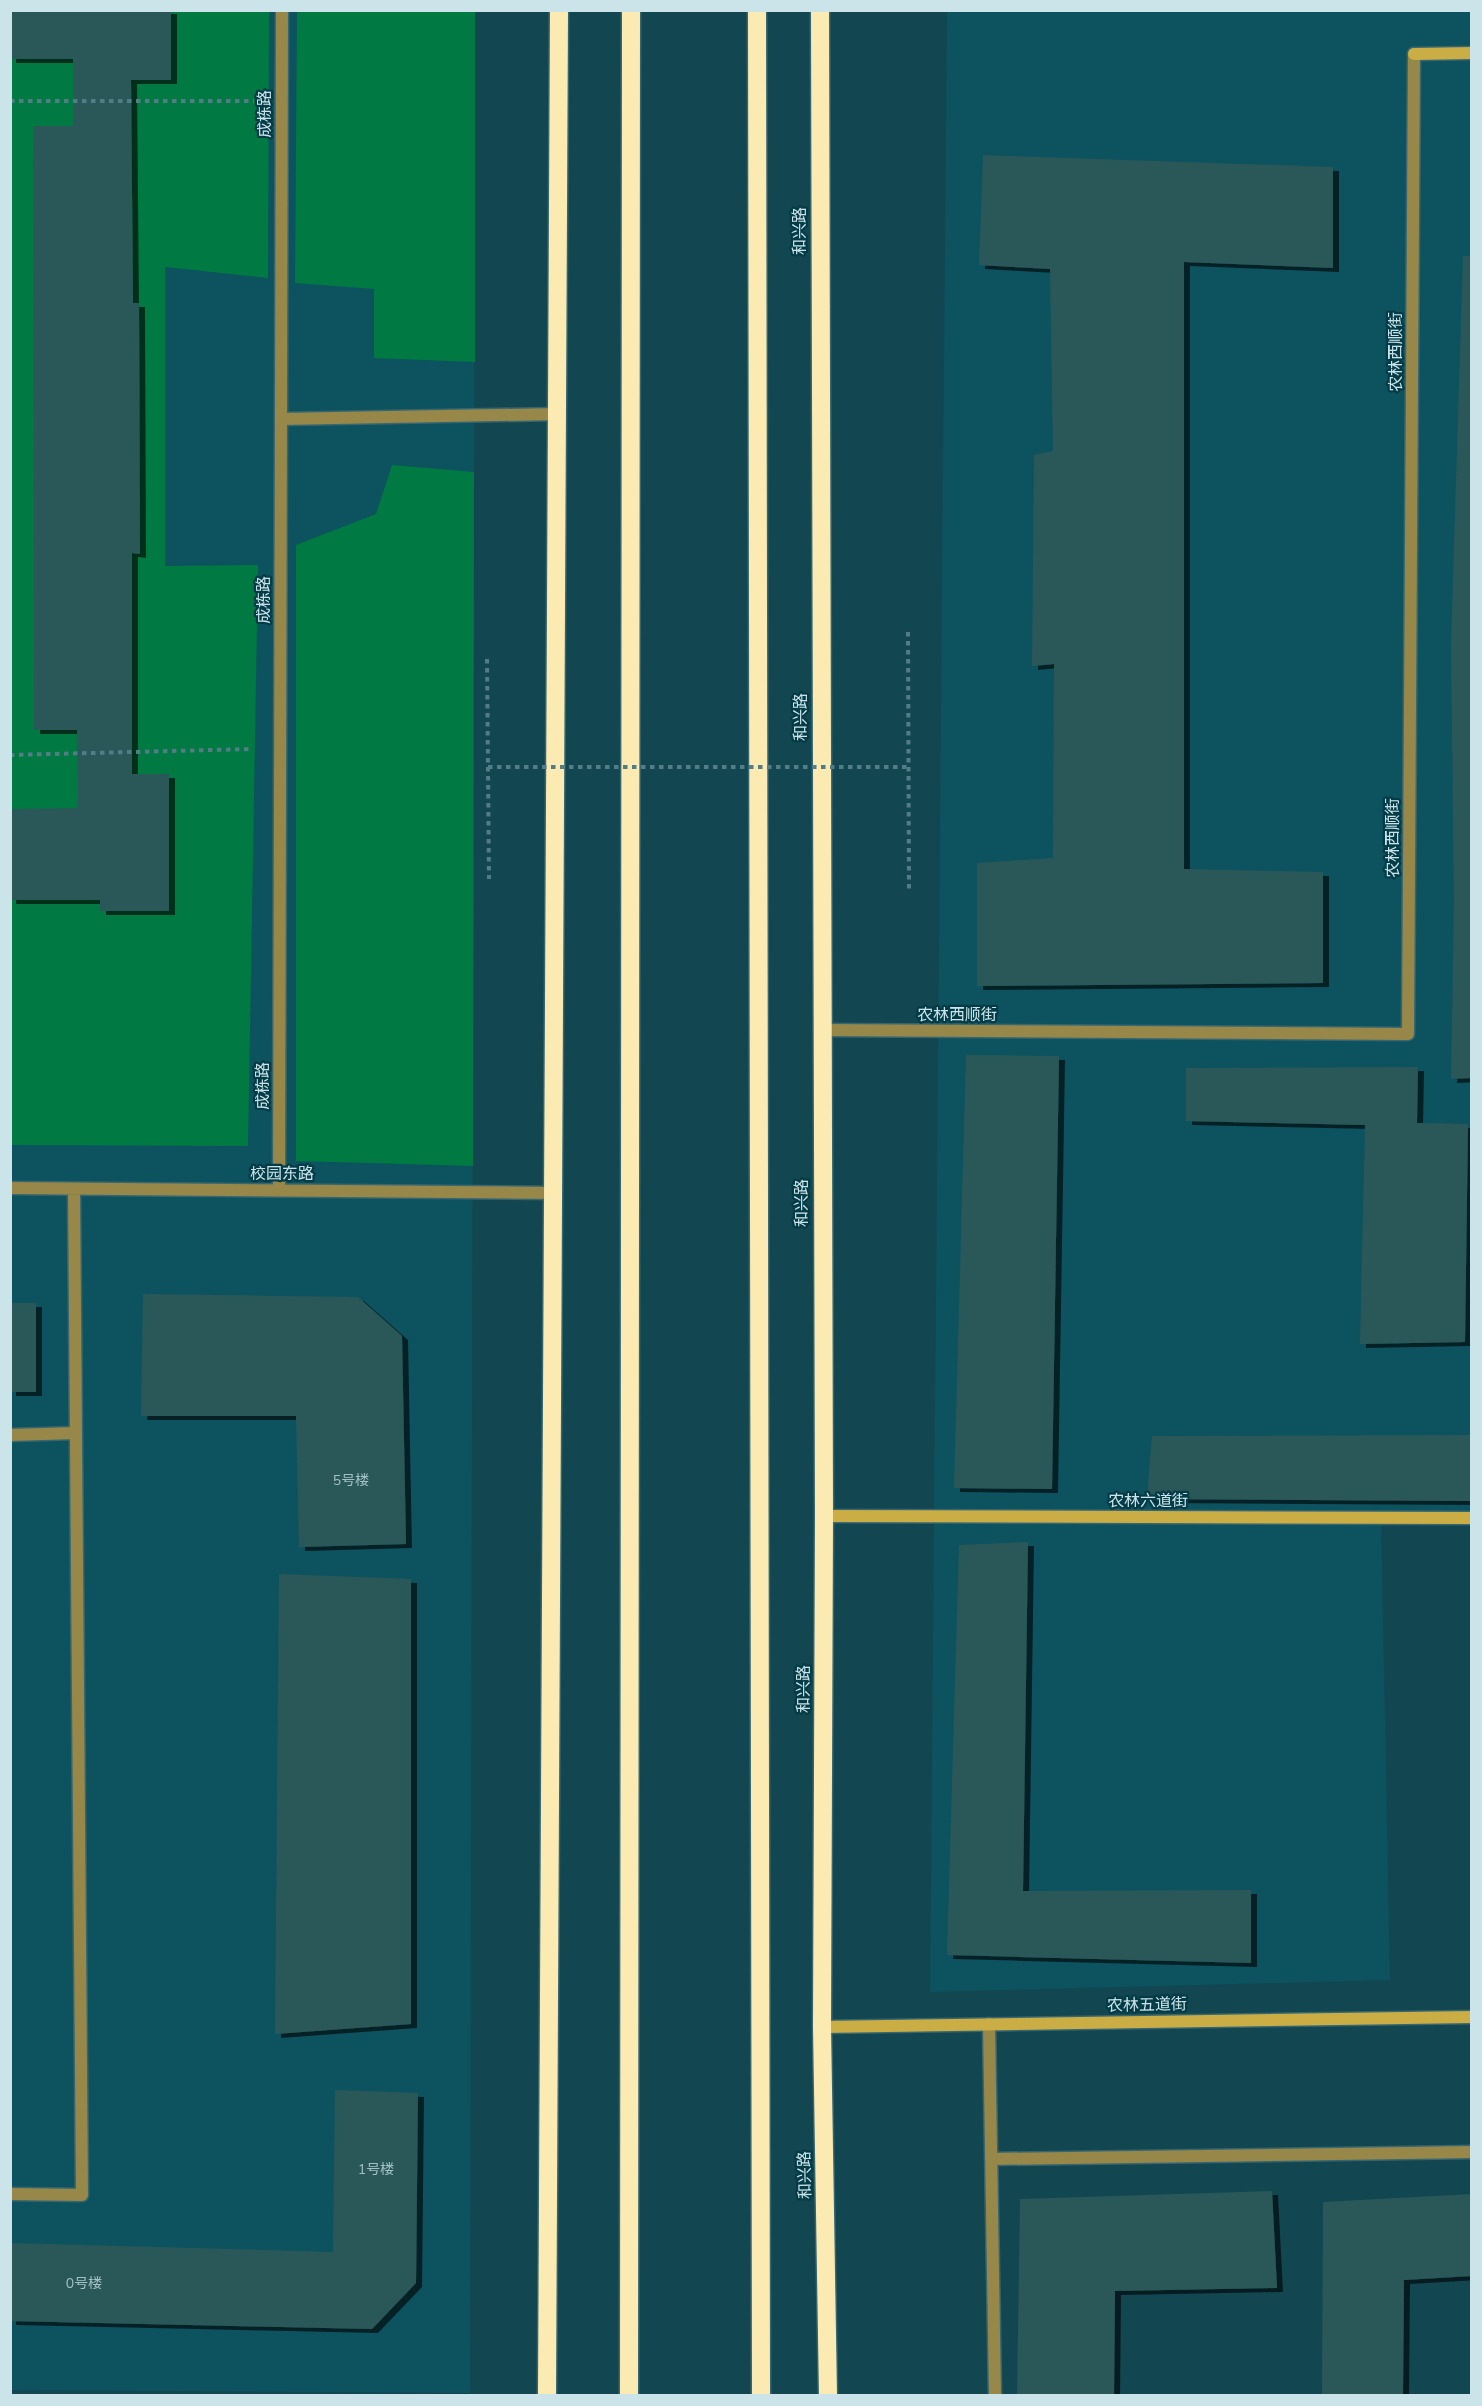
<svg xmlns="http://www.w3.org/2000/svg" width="1482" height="2406" font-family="'Nunito Sans','Noto Sans SC',sans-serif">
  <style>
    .built { fill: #0d525f }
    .forest { fill: #017942 }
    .building { fill: #2a5858; filter: url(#shadow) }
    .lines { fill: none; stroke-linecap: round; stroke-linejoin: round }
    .lane-casing { stroke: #376670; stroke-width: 15 }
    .street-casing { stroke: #376670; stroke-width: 15 }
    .secondary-casing { stroke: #376670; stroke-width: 15 }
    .highway-casing { stroke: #376670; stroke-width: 21 }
    .path { stroke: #527c86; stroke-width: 4; stroke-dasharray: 4.5 4.5; stroke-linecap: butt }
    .lane { stroke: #978749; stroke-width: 12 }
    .street { stroke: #978749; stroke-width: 12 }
    .secondary { stroke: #caae45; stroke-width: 12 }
    .highway { stroke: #fbebb2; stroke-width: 18 }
    .path-bridge { stroke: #527c86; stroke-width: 4; stroke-dasharray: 4.5 4.5; stroke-linecap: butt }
    .labels { text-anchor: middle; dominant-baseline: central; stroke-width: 4.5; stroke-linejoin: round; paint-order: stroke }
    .number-label { font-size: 14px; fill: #a3c1c6 }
    .street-label { font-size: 16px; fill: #cbe4ea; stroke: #033b46 }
  </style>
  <defs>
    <filter id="shadow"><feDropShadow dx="6" dy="4" stdDeviation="0" flood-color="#0009"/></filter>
  </defs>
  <rect width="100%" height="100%" fill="#124651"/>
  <!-- built -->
  <path class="built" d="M11,11H475L470,2393L11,2390Z
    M947,11H1471L1472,1511L1381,1512L1390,1980L930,1992Z"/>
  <!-- forest -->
  <path class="forest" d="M11,11H269L268,278L165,267V566L258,565L248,1146L11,1145Z
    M297,11H475V362L374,358V289L295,283Z
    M392,465L474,472L473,1166L296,1161V545L376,514Z"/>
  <!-- building -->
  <path class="building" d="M10,10H171V80H131L133,303H139L140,554L132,553V774H169V911H100V900H10V809L78,808L77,730H34L33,126H73V59H10Z
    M983,155L1333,167V268L1184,262V869L1323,872V983L977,986V863L1053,858L1054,664L1032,666L1034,455L1053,451L1050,269L979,265Z
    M1463,256H1472V1078L1451,1079L1454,903L1451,645Z
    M966,1055L1059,1056L1052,1489L954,1488Z
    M1418,1067L1417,1123L1468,1124L1465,1342L1360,1344L1365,1125L1186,1121V1068Z
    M143,1294L358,1297L402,1336L406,1544L299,1547L296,1416H141Z
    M10,1303H36V1392H10Z
    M1472,1435V1501L1147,1499L1152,1436Z
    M1028,1542L1023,1891L1251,1890V1963L947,1955L959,1545Z
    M279,1574L411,1579V2024L275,2034Z
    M335,2090L418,2093L416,2283L372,2329L10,2321V2243L333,2252Z
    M1272,2191L1277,2288L1115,2291L1114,2396H1017L1020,2199Z
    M1472,2194V2276L1404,2280L1403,2395L1322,2394L1323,2202Z"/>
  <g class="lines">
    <!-- lane casing -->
    <g class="lane-casing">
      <path id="lane" d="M281,419L558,414"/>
    </g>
    <!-- street casing -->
    <g class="street-casing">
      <path id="street" d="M821,1030L1408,1034L1414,54
        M10,1188L554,1193
        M279,1190L282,10
        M10,1435L76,1433
        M989,2024L995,2396
        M991,2159L1472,2152
        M10,2194L82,2195L74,1189"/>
    </g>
    <!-- secondary casing -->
    <g class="secondary-casing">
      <path id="secondary" d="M1414,54L1472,53
        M824,1516L1472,1518
        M822,2027L1472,2017"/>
    </g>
    <!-- highway casing -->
    <g class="highway-casing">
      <path id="highway" d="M757,10L761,2396
        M820,10L824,1516L822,2027L828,2396
        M547,2396L559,10
        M629,2396L631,10"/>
    </g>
    <!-- path -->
    <path class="path" d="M10,101H254
      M908,632L909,892
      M487,659L489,879
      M10,755L252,749"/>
    <!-- lane -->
    <use href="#lane" class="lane"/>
    <!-- street -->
    <use href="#street" class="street"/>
    <!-- secondary -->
    <use href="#secondary" class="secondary"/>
    <!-- highway -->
    <use href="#highway" class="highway"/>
    <!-- path-bridge -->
    <path class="path-bridge" d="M488,767H908"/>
  </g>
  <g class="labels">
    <!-- number labels -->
    <g class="number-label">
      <text x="351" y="1480">5号楼</text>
      <text x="376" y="2169">1号楼</text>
      <text x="84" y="2283">0号楼</text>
    </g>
    <!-- street labels -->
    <g class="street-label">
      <text transform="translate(265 114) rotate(-90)">成栋路</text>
      <text transform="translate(800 231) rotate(-90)">和兴路</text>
      <text transform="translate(1396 352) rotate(-90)">农林西顺街</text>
      <text transform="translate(264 600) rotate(-90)">成栋路</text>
      <text transform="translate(801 717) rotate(-90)">和兴路</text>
      <text transform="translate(1393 838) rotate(-90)">农林西顺街</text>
      <text x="957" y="1015">农林西顺街</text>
      <text transform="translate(263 1086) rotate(-90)">成栋路</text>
      <text x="282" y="1174">校园东路</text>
      <text transform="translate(802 1203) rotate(-90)">和兴路</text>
      <text x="1148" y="1501">农林六道街</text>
      <text transform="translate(804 1689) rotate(-90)">和兴路</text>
      <text transform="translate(1147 2005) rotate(-1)">农林五道街</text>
      <text transform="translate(805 2175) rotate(-91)">和兴路</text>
    </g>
  </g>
  <!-- border -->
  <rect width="1482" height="2406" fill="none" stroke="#cbe4ea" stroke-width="24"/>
</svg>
